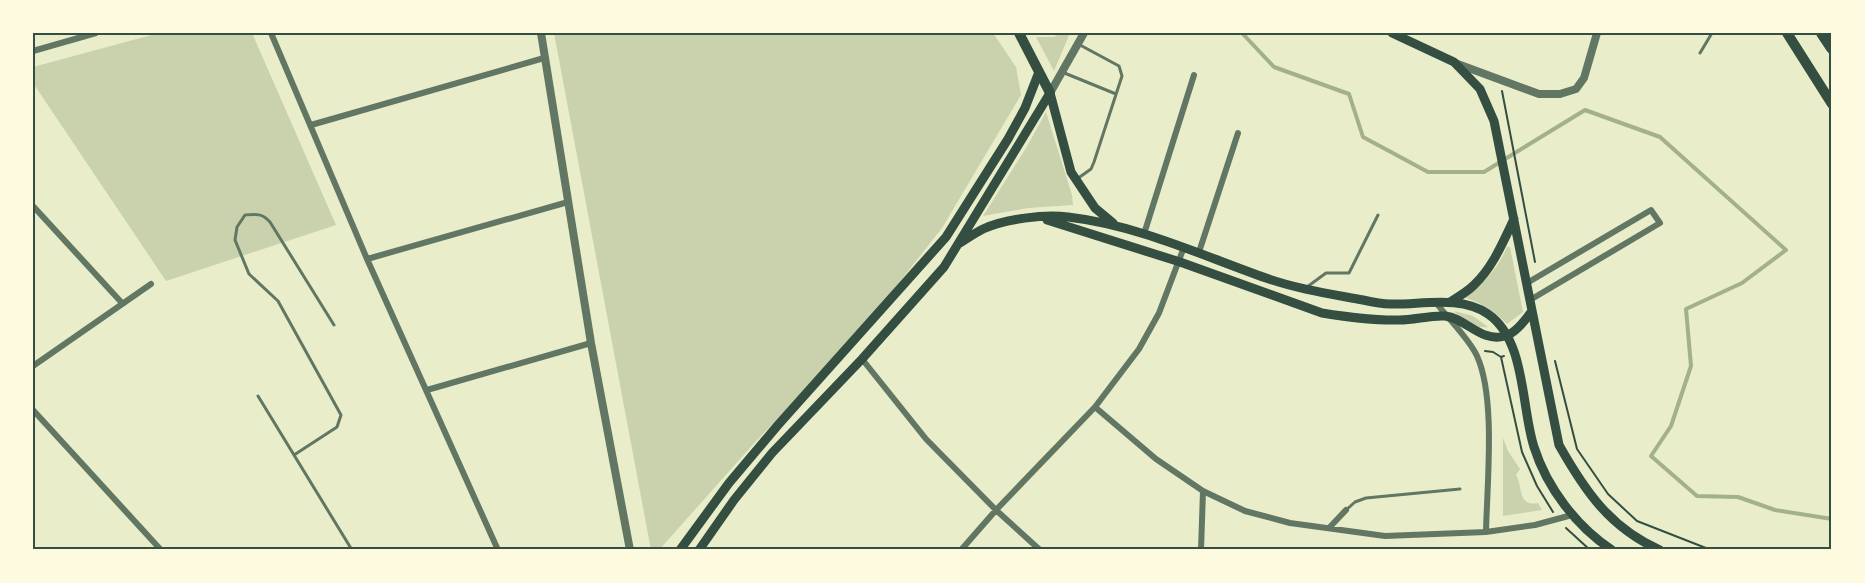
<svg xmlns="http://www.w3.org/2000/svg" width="1865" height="583" font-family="Figtree,sans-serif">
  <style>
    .green { fill: #cad2ad }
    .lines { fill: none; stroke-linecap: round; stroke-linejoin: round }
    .stream { stroke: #a3b18a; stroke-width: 4 }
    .path { stroke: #344e41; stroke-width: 2 }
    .service { stroke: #617663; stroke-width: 3 }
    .minor { stroke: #617663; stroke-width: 6 }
    .tertiary { stroke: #617663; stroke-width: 8 }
    .secondary { stroke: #344e41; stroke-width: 9 }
    .primary { stroke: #344e41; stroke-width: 10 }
    .motorway { stroke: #344e41; stroke-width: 12 }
    .neatline { fill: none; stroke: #344e41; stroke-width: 2 }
  </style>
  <rect width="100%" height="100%" fill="#e9edc9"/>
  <!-- green -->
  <path class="green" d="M159,33H252L336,225L166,281L33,83V67Z
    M554,33H993L1016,67L1021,95L942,228L853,341L757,440L659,550H651Z
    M1061,33H1070L1054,71L1036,37H1054Z
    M1046,112L1072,195L1073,205L1028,208L983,216L1026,148Z
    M1507,247H1510L1523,312L1507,324C1495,311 1483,304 1466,298V295C1485,283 1498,268 1507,247Z
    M1454,311L1473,316L1488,327C1476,329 1460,322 1454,311Z
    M1503,438L1508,451L1520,469L1516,475C1523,486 1517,507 1538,503L1542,510L1503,516Z"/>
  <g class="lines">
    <!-- stream -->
    <path class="stream" d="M1242,33L1274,67L1349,94L1363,137L1428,172H1484L1585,110L1660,137L1786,250L1742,283L1686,309L1691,366L1671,426L1651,456L1697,496L1738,497L1775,510L1832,519"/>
    <!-- path -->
    <path class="path" d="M1502,91L1535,262
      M1485,351L1493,352L1501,357
      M1504,356L1501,357L1522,452L1537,486L1553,512
      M1555,361L1577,449L1608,494L1637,521L1711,550
      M1566,528L1590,550"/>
    <!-- service -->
    <path class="service" d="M1700,53L1712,33
      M1062,72L1116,94
      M1077,179L1091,169L1094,162L1122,76L1119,66L1080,45
      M1307,287L1326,273H1349L1378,215
      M258,396L352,550
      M294,455L337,427L341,415L278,301L249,274L235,240L237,227L245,215C256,214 262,213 270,222L334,325
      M1346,510L1355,502L1366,498L1460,489"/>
    <!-- minor -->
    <path class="minor" d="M271,33L367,259L498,550
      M33,51L96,33
      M311,125L544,58
      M33,206L122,303
      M1144,234L1194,75
      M1199,252L1238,133
      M367,259L568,202
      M1527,283L1651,210L1660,223L1530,300
      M1437,304C1448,318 1470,340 1477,356C1496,398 1487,483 1486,532
      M862,359L926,439L996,510L1040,550
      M33,366L151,284
      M427,390L591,343
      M1095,407L1156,459L1203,491L1245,511L1290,523L1385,536L1486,532L1535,525L1572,515
      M33,410L161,550
      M1329,528L1346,510
      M961,550L996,510L1095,407L1139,349L1159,313L1184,247
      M1201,550L1203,491"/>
    <!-- tertiary -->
    <path class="tertiary" d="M541,33L591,343L630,550
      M1455,63L1539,94H1560L1576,89L1584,78L1597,33
      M1050,93L1084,33"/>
    <!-- secondary -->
    <path class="secondary" d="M1392,33L1454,62L1480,89L1494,121L1559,445C1585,491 1610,528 1660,550
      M1050,93L1071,172L1095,208L1113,223
      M1047,220L1180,262L1322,313C1347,317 1374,321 1400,320C1414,320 1431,315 1445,316C1466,318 1481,343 1505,336C1516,333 1525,320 1532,311
      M960,243C968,238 975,233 983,229C1005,219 1044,214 1068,217C1137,225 1201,255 1266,278C1297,289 1331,294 1363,300C1372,302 1381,304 1390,304C1421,305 1460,295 1488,314C1526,340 1521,407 1534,447C1547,488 1577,527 1612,550
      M1450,302C1458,297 1467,292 1474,285C1493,267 1503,242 1514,219
      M680,550L729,483L778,425L946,237L1008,139L1025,108L1039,72
      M699,550L734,500L772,453L862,359L944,267L1050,93"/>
    <!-- primary -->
    <path class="primary" d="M1019,33L1050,93
      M1787,33L1832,104"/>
    <!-- motorway -->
    <path class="motorway" d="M1822,33L1832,48"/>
  </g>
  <!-- border -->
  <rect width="1865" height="583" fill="none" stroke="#fefae0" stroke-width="69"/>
  <rect x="34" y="34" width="1796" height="514" class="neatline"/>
</svg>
